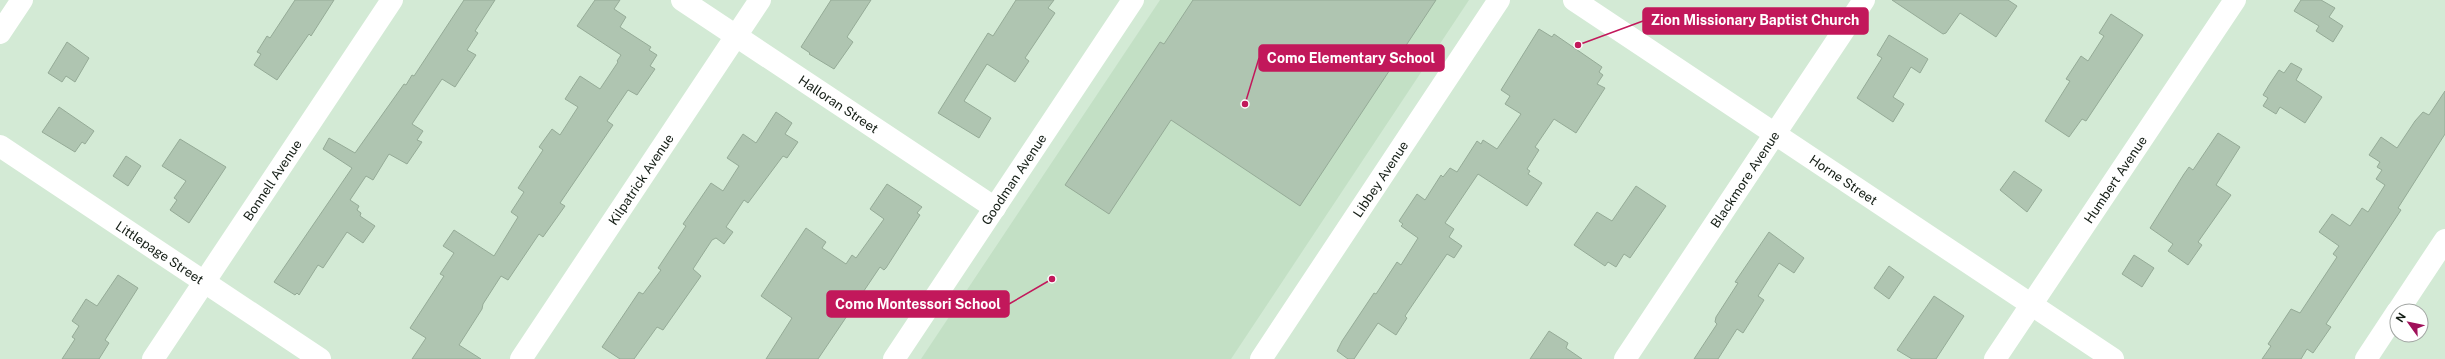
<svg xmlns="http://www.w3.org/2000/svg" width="2445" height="359" font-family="'Public Sans',sans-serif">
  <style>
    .built { fill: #c3e0c5 }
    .building { fill: #afc5b1; stroke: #95ab97 }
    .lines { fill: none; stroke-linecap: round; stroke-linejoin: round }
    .minor { stroke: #fff; stroke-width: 22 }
    .labels { text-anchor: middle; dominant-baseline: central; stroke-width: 3; stroke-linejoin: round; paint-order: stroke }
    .street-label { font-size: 13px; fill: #151e16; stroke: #fff }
    .leader { fill: none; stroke: #c2185b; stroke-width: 1.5 }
    .callout-dot { fill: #c2185b; stroke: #fff; stroke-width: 1.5 }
    .callout { fill: #c2185b; stroke: #c2185b; stroke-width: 1.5 }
    .callout-label { font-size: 14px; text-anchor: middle; font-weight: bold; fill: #fff }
  </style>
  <rect width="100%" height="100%" fill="#d3ead5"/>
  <!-- built -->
  <path class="built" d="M1160,0H1469L1231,359H921Z"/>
  <!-- building -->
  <path class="building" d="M295,0H334L311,36L309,34L277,80L254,65L261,54L257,52L267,36L270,38Z
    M464,0H495L475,31L478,33L467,50L476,55L455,87L442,79L412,124L423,131L417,140L422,142L407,164L389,154L373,180L366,176L350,200L359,206L357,210L361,213L360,216L375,226L363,243L347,232L323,268L318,265L299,295L297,293L295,295L274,282L352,168L323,149L329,138L355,153L404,84L406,85L412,75L414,76Z
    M595,0H620L614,9L626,17L620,27L651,47L649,50L657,55L650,66L655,69L637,95L628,90L607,121L613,125L560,203L565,206L543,237L539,234L508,280L501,276L483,304L482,309L459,345L481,359H412L426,338L410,328L444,276L440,274L454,253L443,246L454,230L494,256L518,217L511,212L524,192L518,188L543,150L539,147L552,129L560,135L578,107L565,99L580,76L600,89L618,62L617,61L621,55L577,26Z
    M831,0H871L847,37L853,42L834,69L809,54L810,53L801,47Z
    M1016,0H1054L1048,8L1055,13L1025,58L1029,61L1015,82L987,64L964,101L991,118L979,138L938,113L988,33L993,36Z
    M1193,0H1436L1300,206L1171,120L1109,214L1065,185L1160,42L1164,44Z
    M1892,0H2008L2017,6L1996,37L1960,13L1946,33L1943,34Z
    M2301,0H2321L2335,8L2329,17L2343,26L2333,42L2316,31L2319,26L2294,11Z
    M2111,14L2143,35L2086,121L2082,119L2069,137L2045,121L2070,81L2066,79L2081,56L2088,61L2104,36L2099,33Z
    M1539,29L1552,37L1554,34L1602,67L1599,72L1603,75L1597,84L1605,88L1576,133L1554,119L1535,147L1539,150L1527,169L1530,171L1528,174L1542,183L1527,206L1478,174L1445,223L1454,229L1449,237L1462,246L1454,258L1447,254L1405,316L1407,318L1396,335L1378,323L1354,359H1348L1337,351L1342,341L1374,293L1376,294L1397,262L1401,265L1418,238L1401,226L1403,224L1399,221L1417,194L1425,200L1441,175L1443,177L1450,168L1457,172L1477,141L1481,144L1483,140L1497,149L1521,114L1505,104L1510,96L1501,90Z
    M1889,35L1928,59L1920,73L1911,67L1893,97L1904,104L1893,122L1857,98L1882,58L1877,55Z
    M67,42L89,58L75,82L66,76L62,82L48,73Z
    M2291,63L2302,69L2296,80L2322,97L2305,123L2280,107L2276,114L2263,106L2268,98L2263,95L2269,85L2279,70L2284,73Z
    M2445,91V134L2398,208L2401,210L2326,324L2331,327L2313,353L2307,349L2301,359H2262L2271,346L2268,344L2291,309L2300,313L2337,257L2333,254L2339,246L2319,232L2332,214L2350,226L2362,208L2368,212L2385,185L2376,179L2382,170L2377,167L2380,162L2369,155L2381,137L2397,148L2415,121L2423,112L2429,115Z
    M59,107L94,131L85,144L82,142L75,152L42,132Z
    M776,112L792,123L785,134L798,142L787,158L783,156L748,203L744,200L726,227L733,232L724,244L716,238L712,240L693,269L701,276L663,330L657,327L634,359H620L602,347L639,292L643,294L661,270L658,268L686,226L683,224L711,183L723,191L739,166L727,158L743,134L756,143Z
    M2218,133L2240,147L2216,185L2231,195L2198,242L2202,245L2188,265L2168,251L2173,244L2150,228L2184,174L2189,167L2193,170Z
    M180,139L226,167L189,223L170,210L177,200L174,198L186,181L162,166Z
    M126,156L141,166L128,186L113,176Z
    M2014,171L2042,190L2027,212L2000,190Z
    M887,184L922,207L917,213L920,215L886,268L884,270L880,267L818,359H766L792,318L761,296L806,228L826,242L822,248L846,264L852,255L856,258L884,219L870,209Z
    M1636,186L1666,206L1630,258L1624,254L1616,267L1608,262L1605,266L1574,245L1597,212L1612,221Z
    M1769,232L1804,258L1794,273L1779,263L1758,296L1764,300L1743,333L1737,329L1718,359H1694L1717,324L1715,322L1716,317L1738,283L1735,282Z
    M2134,255L2154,268L2142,287L2122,274Z
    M1889,266L1904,277L1889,299L1874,288Z
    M118,275L138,288L105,340L109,343L99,359H62L75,339L72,337L79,326L72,321L86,299L97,306Z
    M1934,296L1964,316L1936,359H1912L1897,350Z
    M1549,331L1568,343L1566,348L1582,359H1530Z"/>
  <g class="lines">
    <!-- minor -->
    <g class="minor">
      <path id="s1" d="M682,0L995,208"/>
      <path id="s2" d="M1574,0L2113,359"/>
      <path d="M0,33L22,0"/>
      <path id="s3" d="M0,146L320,359"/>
      <path d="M2398,311L2445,240"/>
      <path id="s4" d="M153,359L392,0"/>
      <path id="s5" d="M521,359L760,0"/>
      <path id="s6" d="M894,359L1133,0"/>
      <path id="s7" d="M1261,359L1499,0"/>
      <path id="s8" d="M1625,359L1864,0"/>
      <path id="s9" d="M1995,359L2235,0"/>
      <path d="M2366,359L2397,312"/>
    </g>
  </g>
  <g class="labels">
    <!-- street labels -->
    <g class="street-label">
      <text stroke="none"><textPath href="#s1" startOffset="188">Halloran Street</textPath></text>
      <text stroke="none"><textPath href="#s4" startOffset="215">Bonnell Avenue</textPath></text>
      <text stroke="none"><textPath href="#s6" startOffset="216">Goodman Avenue</textPath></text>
      <text stroke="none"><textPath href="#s5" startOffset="216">Kilpatrick Avenue</textPath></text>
      <text stroke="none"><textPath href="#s7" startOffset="216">Libbey Avenue</textPath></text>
      <text stroke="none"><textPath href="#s8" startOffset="216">Blackmore Avenue</textPath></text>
      <text stroke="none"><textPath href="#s2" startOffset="324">Horne Street</textPath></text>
      <text stroke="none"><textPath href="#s9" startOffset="216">Humbert Avenue</textPath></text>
      <text stroke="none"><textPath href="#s3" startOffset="192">Littlepage Street</textPath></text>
    </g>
  </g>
  <!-- callouts -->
  <path class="leader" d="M1578 45L1643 21M1245 104L1259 58M1052 279L1009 304"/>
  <g class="callout-dot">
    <circle cx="1578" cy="45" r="4"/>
    <circle cx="1245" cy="104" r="4"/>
    <circle cx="1052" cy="279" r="4"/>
  </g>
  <g class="callout">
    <rect x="1643" y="8" width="225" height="26" rx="4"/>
    <rect x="1259" y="45" width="185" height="26" rx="4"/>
    <rect x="827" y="291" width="182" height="26" rx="4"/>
  </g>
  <g class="callout-label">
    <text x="1755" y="25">Zion Missionary Baptist Church</text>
    <text x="1351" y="63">Como Elementary School</text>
    <text x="918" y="309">Como Montessori School</text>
  </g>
  <!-- north arrow -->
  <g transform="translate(2409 323) rotate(303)"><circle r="19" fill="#ffffff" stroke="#a1a5a2"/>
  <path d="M0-3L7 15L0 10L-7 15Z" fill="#a0105a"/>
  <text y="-6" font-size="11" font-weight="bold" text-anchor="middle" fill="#151e16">N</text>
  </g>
</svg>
